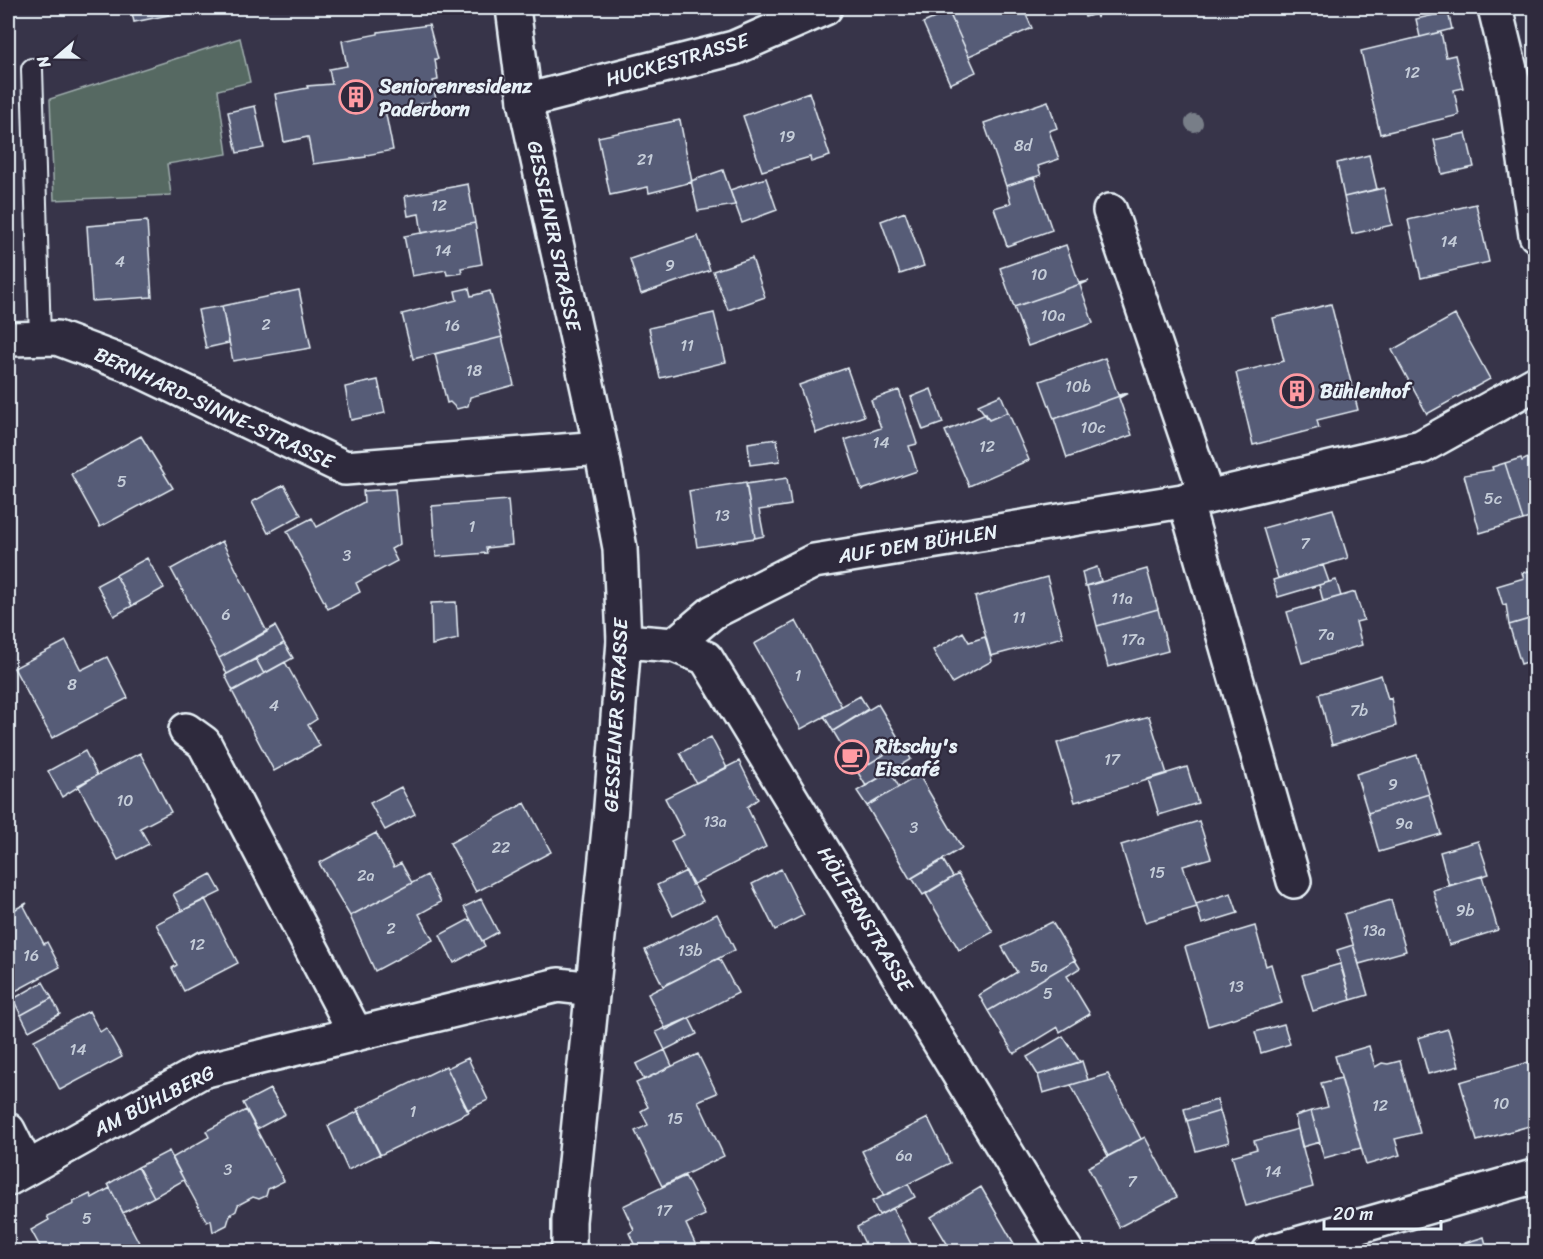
<svg xmlns="http://www.w3.org/2000/svg" width="1543" height="1259" font-family="Sriracha,sans-serif">
  <style>
    .green { fill: #566962; stroke: #9fadad; stroke-width: 1.5 }
    .building { fill: #575b77; stroke: #e8f1f8; stroke-width: 1.5 }
    .lines { fill: none; stroke-linecap: round; stroke-linejoin: round }
    .service-casing { stroke: #e8f1f8; stroke-width: 24 }
    .minor-casing { stroke: #e8f1f8; stroke-width: 38 }
    .tertiary-casing { stroke: #e8f1f8; stroke-width: 38 }
    .service { stroke: #2f2a3d; stroke-width: 20 }
    .minor { stroke: #2f2a3d; stroke-width: 33 }
    .tertiary { stroke: #2f2a3d; stroke-width: 33 }
    .tree { fill: #787e88 }
    .labels { text-anchor: middle; dominant-baseline: central; stroke-width: 4.5; stroke-linejoin: round; paint-order: stroke }
    .number-label { font-size: 16px; fill: #c4ccd8 }
    .street-label { font-size: 20px; fill: #e8f1f8; stroke: #2f2a3d }
    .poi-label { font-size: 20px; font-weight: bold; fill: #e8f1f8; stroke: #2f2a3d; text-anchor: start }
  </style>
  <rect width="100%" height="100%" fill="#373449"/>
  <filter id="ink" filterUnits="userSpaceOnUse"><feTurbulence type="fractalNoise" baseFrequency=".0167" numOctaves="2"/><feDisplacementMap in="SourceGraphic" scale="12" xChannelSelector="R" yChannelSelector="G"/><feConvolveMatrix kernelMatrix="1 2 1 2 8 2 1 2 1" color-interpolation-filters="sRGB"/></filter>
  <g filter="url(#ink)">
    <!-- green -->
    <path class="green" d="M240,38L250,82L218,90L227,154L167,164L171,195L54,200L50,99Z"/>
    <!-- building -->
    <path class="building" d="M131,8H167L169,15L134,22Z
      M947,8H1023L1032,28L969,56Z
      M1082,8H1115L1098,13L1097,18L1096,14L1085,17Z
      M949,12L976,72L950,84L923,23Z
      M1448,12L1452,29L1420,37L1416,19Z
      M429,25L438,59H435L438,80L433,81L436,101L419,104V107L413,108L412,105L406,106V109L385,110L393,150L366,155V157L313,164L308,137L284,142L275,94L308,88L307,86L332,84L329,69L347,66L342,41L378,34V32Z
      M1441,32L1446,57L1455,55L1463,88L1454,90L1459,115L1380,134L1361,51Z
      M809,92L830,156L811,162L810,157L762,171L743,116Z
      M1048,101L1057,128L1049,131L1059,159L1038,166L1041,175L1006,186L984,123Z
      M255,106L264,148L237,153L228,112Z
      M680,120L692,182L649,193L648,187L610,195L598,137Z
      M1466,133L1474,167L1442,174L1434,140Z
      M1369,155L1377,189L1344,197L1337,163Z
      M723,170L735,205L698,211L691,181Z
      M1034,177L1052,230L1007,246L994,208L1011,203L1006,186Z
      M766,178L777,210L742,223L730,190Z
      M468,184L475,223L422,233L419,214L408,216L405,196Z
      M1384,188L1392,225L1352,234L1344,197Z
      M1476,204L1489,262L1421,278L1408,220Z
      M905,212L924,266L900,274L881,221Z
      M147,221L152,297L92,301L87,226Z
      M475,223L482,264L461,268L462,273L447,275L446,270L412,276L404,236Z
      M698,236L710,270L641,294L630,259Z
      M1066,245L1079,283L1089,281L1014,307L1000,268Z
      M752,258L765,297L728,310L713,271Z
      M1089,281L1080,285L1093,323L1028,346L1014,307Z
      M469,288L471,296L490,291L502,337L413,359L402,314L457,300L455,291Z
      M299,290L311,348L233,361L222,306Z
      M1331,304L1358,410L1317,420L1319,428L1253,445L1236,373L1284,361L1273,318Z
      M222,306L229,343L206,348L198,310Z
      M714,313L726,362L660,378L649,328Z
      M1455,315L1490,379L1427,414L1392,350Z
      M502,337L514,385L470,397L468,406L457,409L450,402L447,403L435,354Z
      M1105,358L1118,395L1128,393L1054,419L1040,381Z
      M847,368L864,416L816,433L799,385Z
      M378,380L385,413L351,420L345,387Z
      M931,389L943,423L923,430L911,397Z
      M899,390L917,444L909,446L917,471L862,490L845,440L881,428L871,400Z
      M1128,393L1119,398L1132,435L1067,458L1054,419Z
      M1001,395L1008,412L989,420L978,405Z
      M1008,412L1029,460L969,486L945,431L986,414L989,420Z
      M141,436L173,488L100,527L71,474Z
      M777,439L780,461L750,465L748,443Z
      M1536,454V516L1523,520L1505,463L1521,458L1522,461Z
      M1505,463L1523,520L1480,533L1464,475L1493,470L1492,467Z
      M787,478L791,505L759,510L764,536L755,538L746,484Z
      M746,482L755,538L697,547L689,491Z
      M284,485L301,515L268,533L252,502Z
      M395,489L400,544L391,549L397,561L356,583L360,592L328,609L287,531L312,518L317,527L364,502L363,491Z
      M508,500L512,545L486,548L487,553L436,557L432,506Z
      M1333,509L1348,558L1278,578L1263,528Z
      M222,541L267,632L219,658L171,569Z
      M147,558L164,588L132,606L116,575Z
      M1323,565L1329,582L1278,597L1273,580Z
      M1097,567L1101,581L1085,586L1082,572Z
      M1147,569L1158,609L1097,626L1087,586Z
      M1536,569V617L1509,625L1506,604L1503,605L1497,586L1524,578L1522,573Z
      M116,575L132,606L114,616L97,585Z
      M1047,577L1063,637L991,656L975,597Z
      M1336,580L1341,596L1323,601L1319,585Z
      M1355,592L1364,620L1356,622L1362,645L1302,663L1287,612Z
      M456,602L458,639L432,645L431,603Z
      M1158,609L1168,651L1108,667L1097,626Z
      M1536,617V659L1521,664L1509,625Z
      M796,621L842,707L801,729L754,644Z
      M275,626L284,643L227,674L219,658Z
      M963,632L969,642L985,637L992,661L952,683L933,650Z
      M66,641L81,670L107,657L128,698L52,738L14,668Z
      M284,643L293,658L264,674L256,659Z
      M256,659L264,674L233,691L225,675Z
      M285,662L317,719L308,725L320,746L274,771L232,691Z
      M1381,675L1388,699L1391,698L1396,726L1332,745L1319,694Z
      M860,696L868,709L833,731L824,716Z
      M878,704L902,744L857,771L833,731Z
      M1149,716L1167,774L1075,802L1057,743Z
      M711,737L727,768L696,783L680,753Z
      M902,744L911,759L866,786L857,771Z
      M85,751L97,775L62,797L48,771Z
      M140,753L171,812L140,828L149,844L118,860L78,785Z
      M1417,755L1429,794L1368,813L1356,774Z
      M739,761L758,799L747,807L766,847L692,885L671,841L684,835L665,798Z
      M1187,767L1198,803L1159,815L1148,779Z
      M890,771L899,787L867,806L857,791Z
      M919,775L962,848L910,879L867,806Z
      M401,787L415,814L385,830L370,803Z
      M1429,794L1441,834L1379,852L1368,813Z
      M525,803L551,852L476,892L450,843Z
      M1199,821L1211,858L1183,866L1197,907L1145,922L1121,845Z
      M376,833L394,867L401,863L412,883L350,916L319,863Z
      M1478,841L1489,874L1449,886L1440,852Z
      M943,860L953,877L923,895L912,878Z
      M781,869L804,915L775,930L752,884Z
      M686,871L703,901L673,916L657,885Z
      M211,874L221,892L182,911L173,894Z
      M958,874L993,932L959,950L926,894Z
      M427,875L441,902L419,914L433,940L375,971L350,916Z
      M1482,876L1498,930L1449,945L1433,890Z
      M1231,893L1238,913L1202,924L1196,904Z
      M205,899L238,963L184,991L172,968L177,965L156,924Z
      M481,899L498,932L482,941L464,907Z
      M1391,900L1406,951L1359,964L1344,914Z
      M27,903L24,906L44,944L47,942L60,967L8,995V913Z
      M717,914L735,950L663,986L645,950Z
      M470,919L485,946L454,963L440,935Z
      M1052,922L1075,960L988,1011L979,995L1017,972L1002,947Z
      M1255,926L1266,966L1271,964L1282,1003L1208,1026L1185,947Z
      M1353,945L1368,995L1351,1000L1337,950Z
      M719,958L738,993L666,1030L648,994Z
      M1075,960L1080,968L1067,976L1090,1014L1060,1032L1058,1027L1014,1054L988,1011Z
      M1340,964L1351,1000L1313,1011L1302,975Z
      M43,982L52,998L21,1015L13,999Z
      M52,998L60,1014L29,1031L21,1015Z
      M89,1011L100,1032L106,1028L122,1057L60,1090L34,1040Z
      M689,1018L697,1034L665,1050L656,1032Z
      M1284,1024L1290,1044L1261,1053L1255,1032Z
      M1448,1029L1459,1066L1428,1074L1418,1038Z
      M1063,1036L1080,1062L1038,1075L1027,1057Z
      M1369,1046L1375,1067L1382,1063L1388,1064L1400,1061L1420,1133L1395,1139L1400,1155L1366,1165L1335,1056Z
      M665,1050L672,1066L644,1080L636,1064Z
      M698,1054L717,1093L698,1101L724,1156L662,1186L635,1131L648,1125L641,1111L648,1107L636,1083Z
      M468,1058L488,1100L467,1110L447,1068Z
      M1082,1061L1088,1080L1043,1093L1038,1075Z
      M1533,1061L1536,1071V1124L1477,1141L1460,1082Z
      M446,1066L469,1112L380,1155L357,1109Z
      M1108,1074L1141,1139L1108,1156L1071,1085Z
      M1341,1078L1361,1148L1324,1158L1311,1111L1328,1107L1321,1083Z
      M270,1089L285,1114L257,1129L243,1103Z
      M1217,1100L1220,1111L1187,1121L1184,1109Z
      M246,1110L284,1181L268,1189L266,1196L259,1199L253,1197L238,1205L236,1211L230,1215L227,1225L213,1232L211,1220L207,1222L172,1158L209,1137L206,1131Z
      M359,1111L380,1154L348,1170L328,1126Z
      M1220,1111L1229,1142L1196,1151L1187,1121Z
      M1311,1111L1320,1142L1302,1147L1295,1116Z
      M928,1118L950,1163L884,1196L862,1151Z
      M1298,1129L1313,1187L1246,1206L1232,1156L1257,1149L1254,1141Z
      M1145,1137L1177,1197L1119,1227L1088,1167Z
      M169,1151L184,1180L154,1197L138,1167Z
      M138,1167L154,1197L123,1213L108,1184Z
      M685,1176L705,1215L686,1224L699,1252H624L635,1246L629,1233L634,1230L623,1206Z
      M908,1184L915,1197L879,1215L872,1201Z
      M981,1187L1019,1252H952L931,1217Z
      M110,1188L144,1252H43L31,1230L49,1220L47,1216L74,1204L73,1202L90,1194L92,1198Z
      M893,1208L915,1252H869L857,1227Z
      M1484,1237L1488,1252H1436Z
      M431,1243L471,1248L470,1252H430Z"/>
    <g class="lines">
      <!-- service casing -->
      <g class="service-casing">
        <path id="service" d="M32,69L40,338"/>
      </g>
      <!-- minor casing -->
      <g class="minor-casing">
        <path id="minor" d="M1495,8L1514,86L1536,235
          M525,101L734,48L825,8
          M1110,211L1207,497
          M8,339L57,338L129,365L345,468L601,448
          M1185,500L1294,881
          M624,641L674,645L706,658L1067,1252
          M674,645L713,612L814,561L1207,497L1421,447L1536,383
          M186,730L204,743L356,1034
          M8,1130L27,1168
          M8,1179L202,1071L558,985L593,989
          M1269,1252L1536,1176"/>
      </g>
      <!-- tertiary casing -->
      <g class="tertiary-casing">
        <path id="tertiary" d="M513,8L525,101L601,448L620,548L624,641L610,819L569,1221V1252"/>
      </g>
      <!-- service -->
      <use href="#service" class="service"/>
      <!-- minor -->
      <use href="#minor" class="minor"/>
      <!-- tertiary -->
      <use href="#tertiary" class="tertiary"/>
    </g>
    <!-- trees -->
    <circle class="tree" cx="1194" cy="123" r="9"/>
  </g>
  <!-- icons -->
  <defs>
    <g id="building-ring" transform="scale(1.725)"><circle r="9.5" fill="#2f2a3d" stroke="#ff9aa2" stroke-width="1.5"/><path d="M-4-6H4V6H1V3H-1V6H-4ZM-2.5-4.3h1.7v1.8h-1.7ZM.8-4.3h1.7v1.8H.8ZM-2.5-1h1.7V.8h-1.7ZM.8-1h1.7V.8H.8Z" fill="#ff9aa2"/></g>
    <g id="cafe-ring" transform="scale(1.725)"><circle r="9.5" fill="#2f2a3d" stroke="#ff9aa2" stroke-width="1.5"/><path d="M-5.5-4.5H6V0H3Q3 3.5 0 3.5H-2.5Q-5.5 3.5-5.5 0ZM3-3.2v2h1.7v-2ZM-6 4.5H4V6H-6Z" fill="#ff9aa2"/></g>
  </defs>
  <g fill-rule="evenodd">
    <use href="#building-ring" x="356" y="97"/>
    <use href="#building-ring" x="1297" y="391"/>
    <use href="#cafe-ring" x="852" y="757"/>
  </g>
  <g class="labels">
    <!-- number labels -->
    <g class="number-label">
      <text x="1412" y="72">12</text>
      <text x="787" y="136">19</text>
      <text x="1023" y="145">8d</text>
      <text x="645" y="159">21</text>
      <text x="439" y="205">12</text>
      <text x="1449" y="241">14</text>
      <text x="443" y="250">14</text>
      <text x="120" y="261">4</text>
      <text x="670" y="265">9</text>
      <text x="1039" y="274">10</text>
      <text x="1053" y="315">10a</text>
      <text x="266" y="324">2</text>
      <text x="452" y="325">16</text>
      <text x="687" y="345">11</text>
      <text x="474" y="370">18</text>
      <text x="1078" y="386">10b</text>
      <text x="1093" y="427">10c</text>
      <text x="881" y="442">14</text>
      <text x="987" y="446">12</text>
      <text x="122" y="481">5</text>
      <text x="1493" y="498">5c</text>
      <text x="722" y="515">13</text>
      <text x="472" y="526">1</text>
      <text x="1305" y="543">7</text>
      <text x="347" y="555">3</text>
      <text x="1122" y="598">11a</text>
      <text x="226" y="614">6</text>
      <text x="1019" y="617">11</text>
      <text x="1326" y="634">7a</text>
      <text x="1133" y="639">17a</text>
      <text x="798" y="675">1</text>
      <text x="72" y="684">8</text>
      <text x="274" y="705">4</text>
      <text x="1359" y="710">7b</text>
      <text x="1112" y="759">17</text>
      <text x="1393" y="784">9</text>
      <text x="125" y="800">10</text>
      <text x="715" y="821">13a</text>
      <text x="1404" y="823">9a</text>
      <text x="914" y="827">3</text>
      <text x="501" y="847">22</text>
      <text x="1157" y="872">15</text>
      <text x="366" y="875">2a</text>
      <text x="1465" y="910">9b</text>
      <text x="391" y="928">2</text>
      <text x="1374" y="930">13a</text>
      <text x="197" y="944">12</text>
      <text x="690" y="950">13b</text>
      <text x="31" y="955">16</text>
      <text x="1039" y="966">5a</text>
      <text x="1236" y="986">13</text>
      <text x="1048" y="993">5</text>
      <text x="78" y="1049">14</text>
      <text x="1501" y="1103">10</text>
      <text x="1380" y="1105">12</text>
      <text x="413" y="1111">1</text>
      <text x="675" y="1118">15</text>
      <text x="904" y="1155">6a</text>
      <text x="228" y="1169">3</text>
      <text x="1273" y="1171">14</text>
      <text x="1132" y="1181">7</text>
      <text x="664" y="1210">17</text>
      <text x="87" y="1218">5</text>
    </g>
    <!-- street labels -->
    <g class="street-label">
      <text transform="translate(677 60) rotate(-16)">HUCKESTRASSE</text>
      <text transform="translate(554 236) rotate(78)">GESSELNER STRASSE</text>
      <text transform="translate(214 408) rotate(25)">BERNHARD-SINNE-STRASSE</text>
      <text transform="translate(918 544) rotate(-9)">AUF DEM BÜHLEN</text>
      <text transform="translate(616 715) rotate(-87)">GESSELNER STRASSE</text>
      <text transform="translate(865 919) rotate(59)">HÖLTERNSTRASSE</text>
      <text transform="translate(154 1101) rotate(-27)">AM BÜHLBERG</text>
    </g>
    <!-- poi labels -->
    <g class="poi-label">
      <text x="379" y="86">Seniorenresidenz<tspan x="379" dy="23">Paderborn</tspan></text>
      <text x="1320" y="391">Bühlenhof</text>
      <text x="875" y="746">Ritschy's<tspan x="875" dy="23">Eiscafé</tspan></text>
    </g>
  </g>
  <!-- margin -->
  <rect width="1543" height="1259" fill="none" stroke="#2f2a3d" stroke-width="30"/>
  <rect x="15" y="15" width="1513" height="1229" fill="none" stroke="#e8f1f8" stroke-width="2" filter="url(#ink)"/>
  <!-- north arrow -->
  <g transform="translate(57 57) rotate(250)" stroke="#2f2a3d" stroke-width="4.5" paint-order="stroke">
  <path d="M0-4.5L10 22L0 15L-10 22Z" fill="#e8f1f8"/>
  <text y="-9" font-size="16" font-weight="bold" text-anchor="middle" fill="#e8f1f8">N</text>
  </g>
  <!-- scale -->
  <path d="M1324 1220v9h117v-9" fill="none" stroke="#e8f1f8" stroke-width="3"/>
  <text x="1333" y="1220" font-size="18" fill="#e8f1f8" stroke="#2f2a3d" stroke-width="4.5" paint-order="stroke">20 m</text>
</svg>
